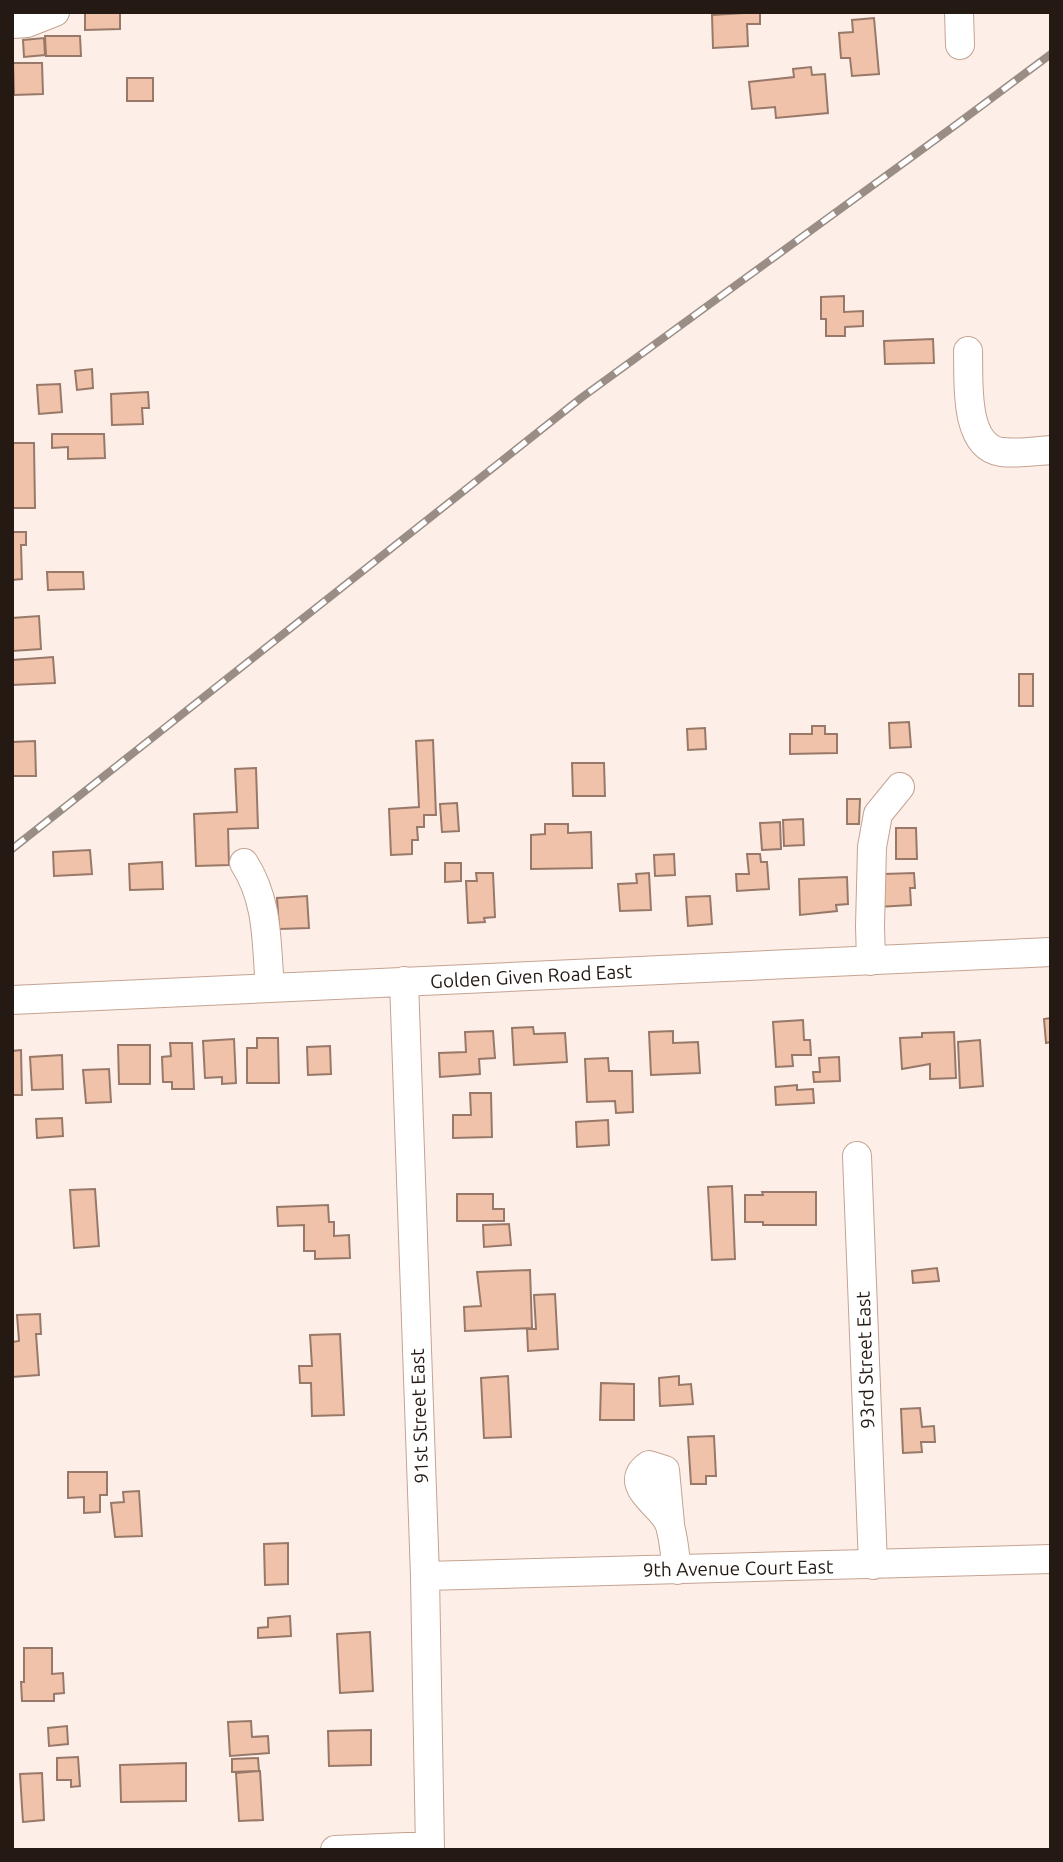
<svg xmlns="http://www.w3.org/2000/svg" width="1063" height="1862" font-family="Ubuntu,sans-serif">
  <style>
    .building { fill: #f0c2a9; stroke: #987969; stroke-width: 2 }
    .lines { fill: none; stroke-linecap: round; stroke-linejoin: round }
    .minor-casing { stroke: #c4a392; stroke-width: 30 }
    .minor { stroke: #fff; stroke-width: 28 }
    .rail-casing { stroke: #9a8d86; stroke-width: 8 }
    .rail { stroke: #fff; stroke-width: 5; stroke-dasharray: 16; stroke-linecap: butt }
    .labels { text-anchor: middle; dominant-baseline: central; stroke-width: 7; stroke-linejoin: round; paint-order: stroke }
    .street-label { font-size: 19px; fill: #251a13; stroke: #fff }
  </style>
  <rect width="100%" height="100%" fill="#fdefe8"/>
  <!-- building -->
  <path class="building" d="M85,12H120V29L85,30Z
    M760,12V24H747L748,46L713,48L712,15Z
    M874,18L879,74L852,76L850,58H841L839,33L853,32L852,20Z
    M45,36H80L81,56H46Z
    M44,38L45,55L24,57L23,40Z
    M13,63H42L43,94L14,95Z
    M811,67L812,75L825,74L828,113L776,118L775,107L752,109L749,82L794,77L793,69Z
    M127,78H153V101H127Z
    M844,296V312L863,311V326L845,327V336H826V319H821V297Z
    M933,339L934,363L885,364L884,341Z
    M92,369L93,388L77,390L75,371Z
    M60,384L62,412L39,414L37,385Z
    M148,392L149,408H142L143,424L112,425L111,394Z
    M52,434H104L105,458L68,459V447L52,448Z
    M12,443H34L35,508H12Z
    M12,532H26V545H21L22,579L12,580Z
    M47,572H83L84,589L48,590Z
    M39,616L41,649L12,651V618Z
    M53,657L55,683L12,685V660Z
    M1019,674H1033V706H1019Z
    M909,722L911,747L890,748L889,723Z
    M812,726H825V734H837V753L790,754V734H812Z
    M705,728L706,749L688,750L687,729Z
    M433,740L436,815H424V827H417L418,840H412V854L391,855L389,809L419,807L416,741Z
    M35,741L36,776H12V742Z
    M572,763H604L605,796H573Z
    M256,768L258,828L228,829L229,865L196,866L194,814L237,812L235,769Z
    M847,799H860L859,824H847Z
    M457,803L459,831L442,832L440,804Z
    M803,819L804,845L784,846L783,820Z
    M780,822L781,849L762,850L760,823Z
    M545,824H568V833L591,832L592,868L531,869V835L545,834Z
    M896,828H916L917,859H896Z
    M90,850L92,874L54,876L53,852Z
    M674,854L675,875L655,876L654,855Z
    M747,854H760L761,862H767L769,889L737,891L736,874H749Z
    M162,862L163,889L130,890L129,864Z
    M445,863H461V881L445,882Z
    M476,873H493L495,917L484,918L485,922L468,923L466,881H477Z
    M649,873L651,910L620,911L618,884L637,883L636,874Z
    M914,873L915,888H910L911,905L878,907L884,874Z
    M847,877L848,904L836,905L837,911L800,915L799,879Z
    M307,896L309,928L279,929L277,898Z
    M710,896L712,924L688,926L686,897Z
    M1051,1018V1042L1046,1043L1044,1019Z
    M803,1020L804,1040H810L811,1055H792L793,1066L776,1067L773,1022Z
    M533,1027L534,1034L565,1033L567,1062L514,1065L512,1028Z
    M493,1031L495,1058L479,1059L480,1074L440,1077L439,1053L466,1052L465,1032Z
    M673,1031V1043L698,1042L700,1073L651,1075L649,1032Z
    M954,1032L956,1078L930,1079V1064L902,1069L900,1038L922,1037V1033Z
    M257,1038H278L279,1083H247V1048H257Z
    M234,1039L236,1083L222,1084V1077L205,1078L203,1041Z
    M980,1040L983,1086L960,1088L958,1042Z
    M170,1043H192L194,1089H172V1082H163L162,1057L171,1056Z
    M118,1045H150V1084H119Z
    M330,1046L331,1074L308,1075L307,1047Z
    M21,1050L22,1095H12V1051Z
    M62,1055L63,1089L32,1090L30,1057Z
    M839,1057L840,1081L814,1082L813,1072H820L819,1058Z
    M608,1058L609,1071H632L633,1112L616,1113L615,1101L587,1102L585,1059Z
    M109,1069L111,1102L86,1103L83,1070Z
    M797,1085V1090L813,1089L814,1103L776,1105L775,1087Z
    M470,1093H491L492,1137L453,1138V1115H471Z
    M62,1118L63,1136L37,1138L36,1119Z
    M608,1120L609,1145L577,1147L576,1122Z
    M732,1186L735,1259L712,1260L708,1187Z
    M95,1189L99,1246L74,1248L70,1190Z
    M762,1192H816V1225H763V1222H745V1195H763Z
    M457,1194H493V1209H504V1221H457Z
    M328,1205L329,1222H334V1236L349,1235L350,1258L315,1259V1251H304V1225L278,1226L277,1207Z
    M509,1224L511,1245L484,1247L483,1225Z
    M937,1268L939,1281L913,1283L912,1271Z
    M530,1270L532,1328L465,1331L464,1307L481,1306L477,1272Z
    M555,1294L558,1349L528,1351L527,1329H536L534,1295Z
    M40,1314L41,1334H36L39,1375L12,1377V1342L19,1341L17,1315Z
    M340,1334L344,1415L312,1416L311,1383H300L299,1366H312L310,1335Z
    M508,1376L511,1437L484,1438L481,1378Z
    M679,1376V1385L691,1384L693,1404L660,1406L659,1378Z
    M601,1383L634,1384V1420H600Z
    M920,1408L922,1427L934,1426L935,1442H921L922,1452L903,1453L901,1409Z
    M714,1436L716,1476H706V1484H691L688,1437Z
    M68,1472H107V1495H100V1512L84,1513V1497L68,1498Z
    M139,1491L142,1536L115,1537L111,1503L124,1502L123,1492Z
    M288,1543V1584L265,1585L264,1544Z
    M290,1616L291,1636L258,1638V1628L268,1627V1618Z
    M370,1632L373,1691L340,1693L337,1634Z
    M24,1648H52V1674L63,1673L64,1693L54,1694V1701H22L21,1682H24Z
    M251,1721L252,1737L268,1736L269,1753L230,1756L228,1722Z
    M67,1726L68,1744L49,1746L48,1728Z
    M371,1730V1765L329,1766L328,1731Z
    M78,1757L80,1786L71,1787V1780H57V1758Z
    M258,1758L259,1771L232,1772V1759Z
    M186,1763V1801L121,1802L120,1765Z
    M260,1771L263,1820L239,1821L236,1773Z
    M42,1773L44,1820L23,1822L20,1774Z"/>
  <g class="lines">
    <!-- minor casing -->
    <g class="minor-casing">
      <path id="minor" d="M959,12L960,45
        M12,24L27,23L55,12
        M968,351C969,380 963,446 1001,452C1017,454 1035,451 1051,450
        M244,863C269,902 266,943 270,988
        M871,961L870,926L872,847L878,814L900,787
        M404,981L425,1576L430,1850
        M12,1000L1051,952
        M857,1156L873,1565
        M670,1524L665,1470L649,1465C619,1485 665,1506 670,1526C674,1540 675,1556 677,1570
        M425,1576L1051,1559
        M335,1850L430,1846"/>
    </g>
    <!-- minor -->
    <use href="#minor" class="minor"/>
    <!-- rail casing -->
    <g class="rail-casing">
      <path id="rail" d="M12,849L581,398L957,124L1051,54"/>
    </g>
    <!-- rail -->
    <use href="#rail" class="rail"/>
  </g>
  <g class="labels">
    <!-- street labels -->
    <g class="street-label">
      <text transform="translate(531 976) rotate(-3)">Golden Given Road East</text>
      <text transform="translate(865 1360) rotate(-92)">93rd Street East</text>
      <text transform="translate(419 1416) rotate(-92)">91st Street East</text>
      <text transform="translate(738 1568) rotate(-1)">9th Avenue Court East</text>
    </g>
  </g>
  <!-- border -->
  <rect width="1063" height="1862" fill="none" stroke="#251a13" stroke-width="28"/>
</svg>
